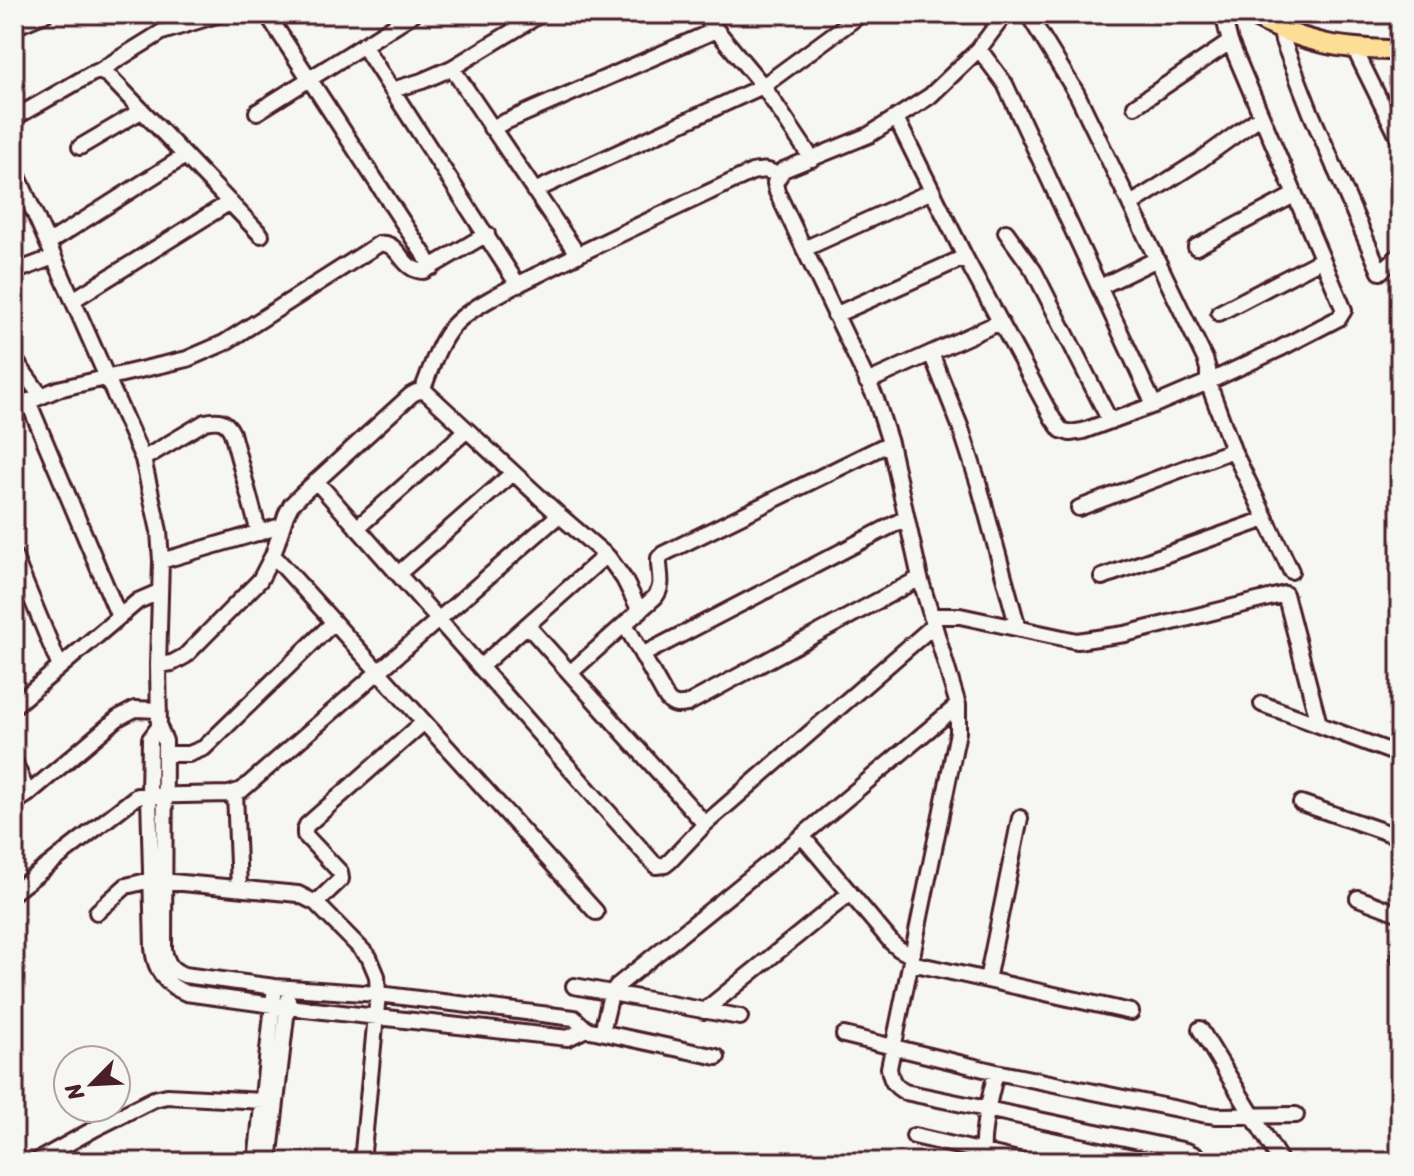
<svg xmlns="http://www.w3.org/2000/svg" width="1414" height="1176" font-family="Sriracha,sans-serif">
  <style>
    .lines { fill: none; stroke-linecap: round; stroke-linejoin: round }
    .minor-casing { stroke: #4a1f2b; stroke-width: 20 }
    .major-casing { stroke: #4a1f2b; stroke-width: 24 }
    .minor { stroke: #f6f6f2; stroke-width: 14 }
    .major { stroke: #fdde96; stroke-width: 18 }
  </style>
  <rect width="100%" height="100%" fill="#f6f6f2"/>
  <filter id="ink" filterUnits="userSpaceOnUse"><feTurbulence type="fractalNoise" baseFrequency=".0125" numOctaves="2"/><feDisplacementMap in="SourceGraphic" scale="16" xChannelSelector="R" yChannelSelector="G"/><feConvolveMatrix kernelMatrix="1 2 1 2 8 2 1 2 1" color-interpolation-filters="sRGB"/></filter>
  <g filter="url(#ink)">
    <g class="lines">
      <!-- minor casing -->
      <g class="minor-casing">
        <path id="minor" d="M267,14L432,267
          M703,14L763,86L812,159
          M1005,14L979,49L930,96L869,135L783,170L775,183L777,192L876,399L890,443L920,578L958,705V732L889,1068C891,1081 894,1086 905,1092L1187,1151L1197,1156L1202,1162
          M1223,14L1230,42L1344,310L1339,318L1279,349L1208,382L1233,450L1291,571
          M1295,14L1281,29L1283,41L1311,113L1380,272L1400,255
          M14,27L45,14
          M363,45L518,285
          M1354,48L1400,141
          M979,49L1005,84L1154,405
          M452,68L578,255
          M99,71L162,32L220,14
          M392,90L422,81L452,68L541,14
          M1135,106L1230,42
          M257,112L413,14
          M14,118L91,74L99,71L108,75L261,235
          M896,118L965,257L1053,419L1061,430L1070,433L1083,431L1154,405L1208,382V369L1205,359L1077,94L1028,14
          M491,128L716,30
          M80,147L141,111
          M14,167L143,459L159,531L161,561L158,665L159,727L165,741L164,950C167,964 171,970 184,975L275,987L378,994L574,1018L586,1029L717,1057
          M534,191L763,86L861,14
          M1131,204L1199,161L1261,116
          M1006,232L1034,271L1110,421
          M48,243L185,156
          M1196,247L1294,195
          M804,249L932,191
          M14,272L54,257
          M1100,287L1157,259
          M73,300L230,202
          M1219,313L1321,260
          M835,315L965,257
          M931,353L960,426L979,485L1018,628
          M14,359L41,396
          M867,382L1000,322
          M422,391C431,369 438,343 454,325C471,306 519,284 543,272C612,237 682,205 752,172C763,170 769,169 778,176
          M28,401L119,617
          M14,408L58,389L187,359L224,343L379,244C401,241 400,271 424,271L487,234
          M143,459L205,422C219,419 226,420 232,433L259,533
          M316,481L656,866L665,865L670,861L705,824L933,626
          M1079,508L1233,450
          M357,528L467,430
          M273,555L596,912
          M14,556L60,667
          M161,561L281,526
          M398,574L513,473
          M1102,577L1266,519
          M931,616H960L1077,641L1125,634L1285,594L1319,724
          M625,624L667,699C673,706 678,706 687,704L920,578
          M527,625L705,824
          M642,655L906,518
          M158,665L172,663L185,656L260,580L273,555L286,515L291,505L301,495L411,395C417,391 421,390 427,393L559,515L608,557L624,579L640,611
          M480,667L606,555
          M570,673L655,597C665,585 658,572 659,558L663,554L890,443
          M1262,704L1400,755
          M14,706L138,601L159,592
          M159,727L150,739L149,795L153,948C155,971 165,985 186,993L287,1007L568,1038L586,1029
          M165,754H189L204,748L334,622
          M14,761L28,794
          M235,793L239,888
          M14,803L28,794L118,718L135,709L159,710
          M1301,803L1400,837
          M802,836L892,943L899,949L912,956
          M14,892L137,796L229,794L242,790L559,515
          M1358,898L1400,914
          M316,903L341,879L340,872L305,835V830L307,825L424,722
          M97,912L126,886L151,880L298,894L316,903L369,957L377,976L378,994L362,1162
          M1399,958L1400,956
          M911,963L1131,1012
          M987,980L1020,818
          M574,986L740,1017
          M704,1011L850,893
          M1200,1029L1281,1162
          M602,1032L611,994L617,986L802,836L958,705
          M844,1035L996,1072L1202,1114L1217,1116L1296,1115
          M914,1136L1027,1162
          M35,1162L96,1128L154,1099L167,1096L263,1101
          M256,1162L274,995
          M269,1162L288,1000
          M984,1162C979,1136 990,1098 996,1072"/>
      </g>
      <!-- major casing -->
      <g class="major-casing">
        <path id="major" d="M1249,14C1271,26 1294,36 1319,42C1345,49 1373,49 1400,51"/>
      </g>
      <!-- minor -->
      <use href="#minor" class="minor"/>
      <!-- major -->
      <use href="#major" class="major"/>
    </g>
  </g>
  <!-- margin -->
  <rect width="1414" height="1176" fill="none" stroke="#f6f6f2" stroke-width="48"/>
  <rect x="24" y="24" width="1366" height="1128" fill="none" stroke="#4a1f2b" stroke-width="3" filter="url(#ink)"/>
  <!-- north arrow -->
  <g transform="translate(92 1084) rotate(246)"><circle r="38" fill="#f6f6f2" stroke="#b1a0a2" stroke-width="2"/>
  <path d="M0-6L14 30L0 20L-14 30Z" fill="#4a1f2b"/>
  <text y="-12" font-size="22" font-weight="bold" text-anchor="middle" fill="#4a1f2b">N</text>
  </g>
</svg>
